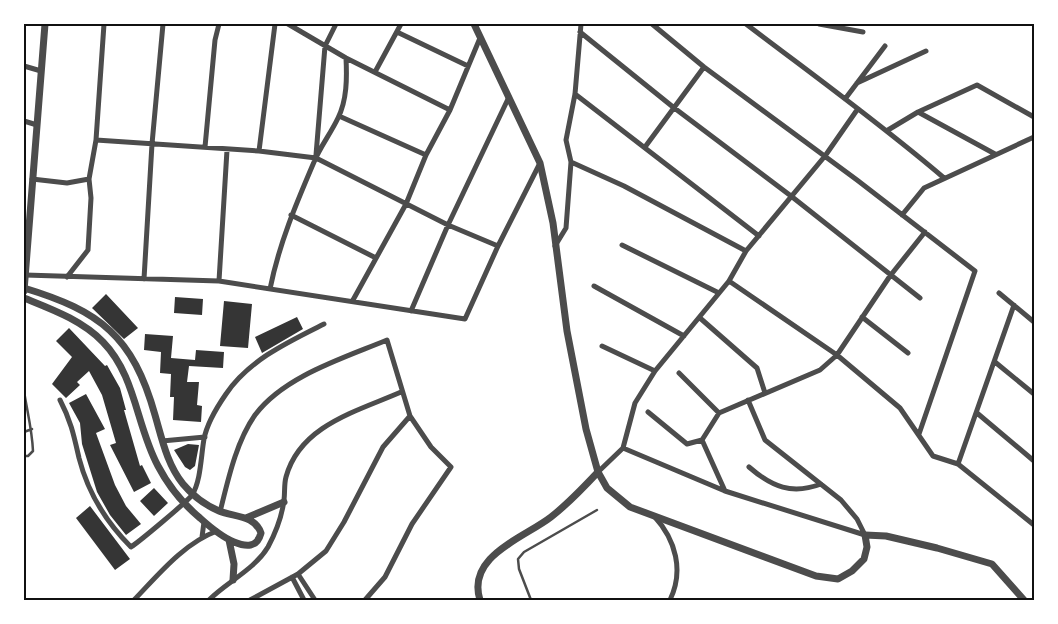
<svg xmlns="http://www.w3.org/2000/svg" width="1058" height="624" font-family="Karla,sans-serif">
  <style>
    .building { fill: #353535 }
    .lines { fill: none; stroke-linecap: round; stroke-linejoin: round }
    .service { stroke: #4c4c4c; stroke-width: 2.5 }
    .minor { stroke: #4c4c4c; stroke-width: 5 }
    .tertiary { stroke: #4c4c4c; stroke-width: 7 }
    .neatline { fill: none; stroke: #111; stroke-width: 2 }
  </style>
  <rect width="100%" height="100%" fill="#fff"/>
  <!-- building -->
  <path class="building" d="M106,294L138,328L124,339L92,308Z
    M175,297L203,299L202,315L174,313Z
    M224,301L252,304L248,348L220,346Z
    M297,317L303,329L262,353L255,337Z
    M69,328L105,366L107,365L120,388L126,410H124L140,466L142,465L151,483L134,492L110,445L116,443L102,395L89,371L77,382L80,385L66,398L52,384L72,357L56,341Z
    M145,334L173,336L171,358L195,360L196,350L224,352L223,368L189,366L187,382H199L197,405L202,406L201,422L173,420L174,397H170L171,374L160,373L161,352L144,350Z
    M86,394L105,429L96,433L115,485L126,506L141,524L126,535L110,515L97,492L82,444L80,423L69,403Z
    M188,444L199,445L195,466L190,470L185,467L174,450Z
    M154,488L168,503L154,516L140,501Z
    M90,506L130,559L115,570L76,518Z"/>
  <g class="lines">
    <!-- service -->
    <path class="service" d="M24,391C27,411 32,429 33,451L28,456H24
      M24,432L32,429
      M531,600L519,569L518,559L524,552L597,510"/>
    <!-- minor -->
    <path class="minor" d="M288,24L346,58L450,110
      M652,24L704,67L857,180L975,271L919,434
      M746,24C813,75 881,124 944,178
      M819,24L863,32
      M397,32L468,66
      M580,32L673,107L791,196L920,298
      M24,66L41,71
      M375,72L401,24
      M857,83L926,51
      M575,94L759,236
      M845,99L885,46
      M918,112L977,85L1034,117
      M339,116L426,155
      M24,121L37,125
      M888,130L918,112L995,154
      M96,140L259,151L316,158L448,225L498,246
      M205,147L215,40L219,24
      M645,147L704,67
      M259,151L275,24
      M316,155L325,46L336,24
      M571,162L624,186L746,251
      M32,179L67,183L89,179
      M291,215L376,258
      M902,215L924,188L1034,137
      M622,245L719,293
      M555,246L566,228L571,162L566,140L575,94L581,24
      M25,275L219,281L465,319L498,246L540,163
      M67,277L88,250L91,198L89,179L96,140L104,24
      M144,279L152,144L163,24
      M219,281L227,150
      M729,281L837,355L900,408L933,456L958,464L1034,525
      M594,286L684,336
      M270,289C279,244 296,204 314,162C320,147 331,133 338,118C347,100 347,78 346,58
      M999,293L1034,322
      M353,300L406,204L426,155L450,110L480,38
      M411,311L448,225L508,99
      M862,317L908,353
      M700,318L757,368L765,393
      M602,346L655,371
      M995,362L1034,394
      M679,373L719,413
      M60,400C71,421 74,436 79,458C88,493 106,522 131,547C140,541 188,501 192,495C201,481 201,455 204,439C207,423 217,407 226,394C249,360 288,342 324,324
      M748,400L765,440L841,500L857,519L865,535
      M648,412L687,444L702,440
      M977,413L1034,461
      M702,440L719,413L820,370L837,355L890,276L925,232
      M702,440L725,491
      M162,441L205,437
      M623,448L725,491L865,535
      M958,464L1014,305
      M749,467C772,487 792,495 821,484
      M598,472L623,448L635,403L655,371L729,281L746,251L825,156L857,110
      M220,512C228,480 236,442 255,415C284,376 344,358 387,340L410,416L431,447L451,467L412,524L385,577L365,600
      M654,516C676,540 684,571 670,600
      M202,537L204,522
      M298,574L315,600
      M292,577L304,600
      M134,600C158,575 184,543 217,531
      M209,600C227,582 255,569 268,547C276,532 282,516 284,500C285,492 284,484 286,477C300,425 358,411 401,392
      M250,600L298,574L326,551L344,522L383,447L410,416"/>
    <!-- tertiary -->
    <path class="tertiary" d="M474,24L540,163L553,223L567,331L586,429L598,472L607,488L630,507L816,576L838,579L852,571L864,559L867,547L865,535L886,536L937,548L992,564L1024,600
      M24,291L45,24
      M24,298C51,309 82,320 103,342C136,376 136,425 158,466C169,487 182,503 200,518C210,527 222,537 234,542C246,547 257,548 261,533C255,515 234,517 219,511C205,505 193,496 183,484C167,464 162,439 155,415C133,336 100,311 24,288
      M246,518L284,502
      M229,540L234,564L233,580
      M480,600C466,556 524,538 551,517C568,504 583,488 598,472"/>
  </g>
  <!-- border -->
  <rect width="1058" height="624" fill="none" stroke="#ffffff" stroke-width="50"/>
  <rect x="25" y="25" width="1008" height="574" class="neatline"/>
</svg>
